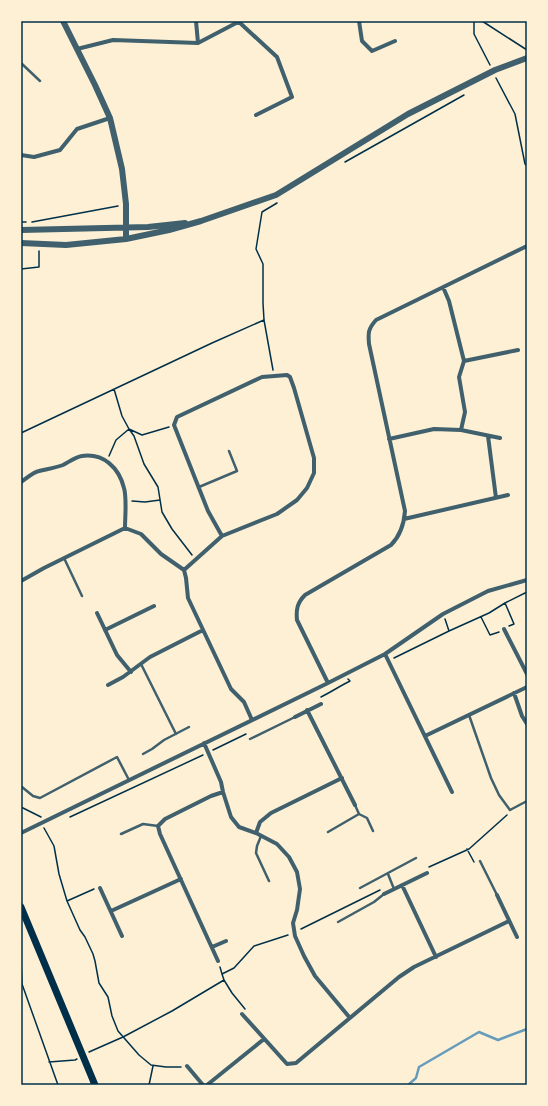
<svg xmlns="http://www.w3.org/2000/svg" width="548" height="1106" font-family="Quicksand,sans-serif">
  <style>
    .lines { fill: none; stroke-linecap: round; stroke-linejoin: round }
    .stream { stroke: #669bbc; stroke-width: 2.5 }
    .path { stroke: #003049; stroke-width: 1.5 }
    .service { stroke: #3f606c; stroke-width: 2.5 }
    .minor { stroke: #3f606c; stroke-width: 4 }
    .tertiary { stroke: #3f606c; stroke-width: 6 }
    .secondary { stroke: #003049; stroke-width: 7 }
    .neatline { fill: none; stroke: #003049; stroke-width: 1.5 }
  </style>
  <rect width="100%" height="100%" fill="#fdf0d5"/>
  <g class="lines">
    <!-- stream -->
    <path class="stream" d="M408,1085L416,1078L419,1067L479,1032L498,1040L527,1029"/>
    <!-- path -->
    <path class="path" d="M474,21V34L490,65
      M482,21L527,50
      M496,78L515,114L525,164L527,166
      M345,162L464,95
      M21,222H26
      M32,222L118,206
      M21,269L39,267V251
      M273,370L264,320L263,303V264L256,249L262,212L277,203
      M114,389L122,416L129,429L134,436L144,464L158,487L162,512L172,529L192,555
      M21,433L212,343L264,320
      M109,456L116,440L129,429L142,435L169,427
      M132,501L145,502L160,500
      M505,603L514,624L509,626
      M481,617L490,635L499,632
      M445,619L449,631
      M394,658L449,631L489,613L505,603L527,592
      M321,697C331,692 340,686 350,681L348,679
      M213,750L246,734
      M21,807L41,817
      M70,817L203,755
      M44,828L54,846L59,874L67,901L80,930L85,937L93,954L95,961L99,983L108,997L112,1016L118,1031L139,1055L151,1065L166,1067H181
      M467,849L474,862
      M429,867L469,849L507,815
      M67,901L94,889
      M301,929L380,890
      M21,964L22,984L58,1085
      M220,967L222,974L234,968L254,946L288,935
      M224,980L232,993L245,1009
      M89,1052L123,1037L172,1011L224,980L222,974
      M49,1062L75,1060L77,1059
      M149,1085L153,1066"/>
    <!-- service -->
    <path class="service" d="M21,63L40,81
      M199,487L237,471L229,451
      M64,558L82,596
      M141,664L176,734
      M469,715L491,778L499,795L510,810L527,801
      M250,739L295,717
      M143,754L152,749L164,740L189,727
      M22,787L33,796L40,798L117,757L129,780
      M355,805L359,814L367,818L373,831
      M328,832L359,814
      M121,834L143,824L158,826
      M261,836L257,846L256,853L269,881
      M480,861L497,895
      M388,874L394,889
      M360,888L416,858
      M338,922L374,902L384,894"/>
    <!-- minor -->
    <path class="minor" d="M196,21L198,43
      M359,21L362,41L372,51L395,41
      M239,22L277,57L292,97L256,115
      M77,49L113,40L198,43L240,21
      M21,155L34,157L60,150L77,129L110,118
      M443,287L449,301L464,361L459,377L465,412L461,430
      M464,361L518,350
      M488,436L496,498
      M389,439L434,429L461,430L500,438
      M21,482C26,479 33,472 39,471C47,469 55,468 63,465C69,462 75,457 82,456C104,453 119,468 124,488C127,498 125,517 125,528
      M404,519L508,495
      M184,570L222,536L277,514L297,500L307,488L314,473V458L294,388L290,377L287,375L262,377L177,417L174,425L208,511L222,536
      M184,570L186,578L188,598L231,689L244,702L252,720
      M21,581L44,568L125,528L141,534L161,554L184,570
      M97,613L117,655L131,672
      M504,629L527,674
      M105,630L154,606
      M385,654L452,792
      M328,683L297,620C296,610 297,603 305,595L391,545C401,535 404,524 405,511L369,344C368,333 368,329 376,320L527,246
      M108,685L123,677L150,657L203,630
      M514,693L522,716L527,724
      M307,710L355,805
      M295,717L321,704
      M425,736L527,687
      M204,743L221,782L223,792L231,817L239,827L256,833L277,844L289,857L297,872L300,889L297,910L293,923L295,936L304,956L315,976L350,1018
      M21,833L328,683L385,654L443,614L488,591L527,580
      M256,833L260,822L271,813L342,778
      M402,885L436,957
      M100,888L122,936
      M384,894L427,873
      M497,895L517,937
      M111,911L181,879
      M212,947L226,941
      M218,961L160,834L158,826L165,819L211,796L223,792
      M242,1014L287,1064L296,1063L399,977L414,967L509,921
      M187,1066L203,1085
      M207,1085L264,1039"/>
    <!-- tertiary -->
    <path class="tertiary" d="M63,21L95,85L110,118L122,169L126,204V239
      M21,230L148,227L185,223
      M21,243L66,245L126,239L169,230L201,221L276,195L408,114L495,70L527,58"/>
    <!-- secondary -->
    <path class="secondary" d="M21,907L95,1085"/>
  </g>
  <!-- border -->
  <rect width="548" height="1106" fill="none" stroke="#fdf0d5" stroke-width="44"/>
  <rect x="22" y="22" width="504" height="1062" class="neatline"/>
</svg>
